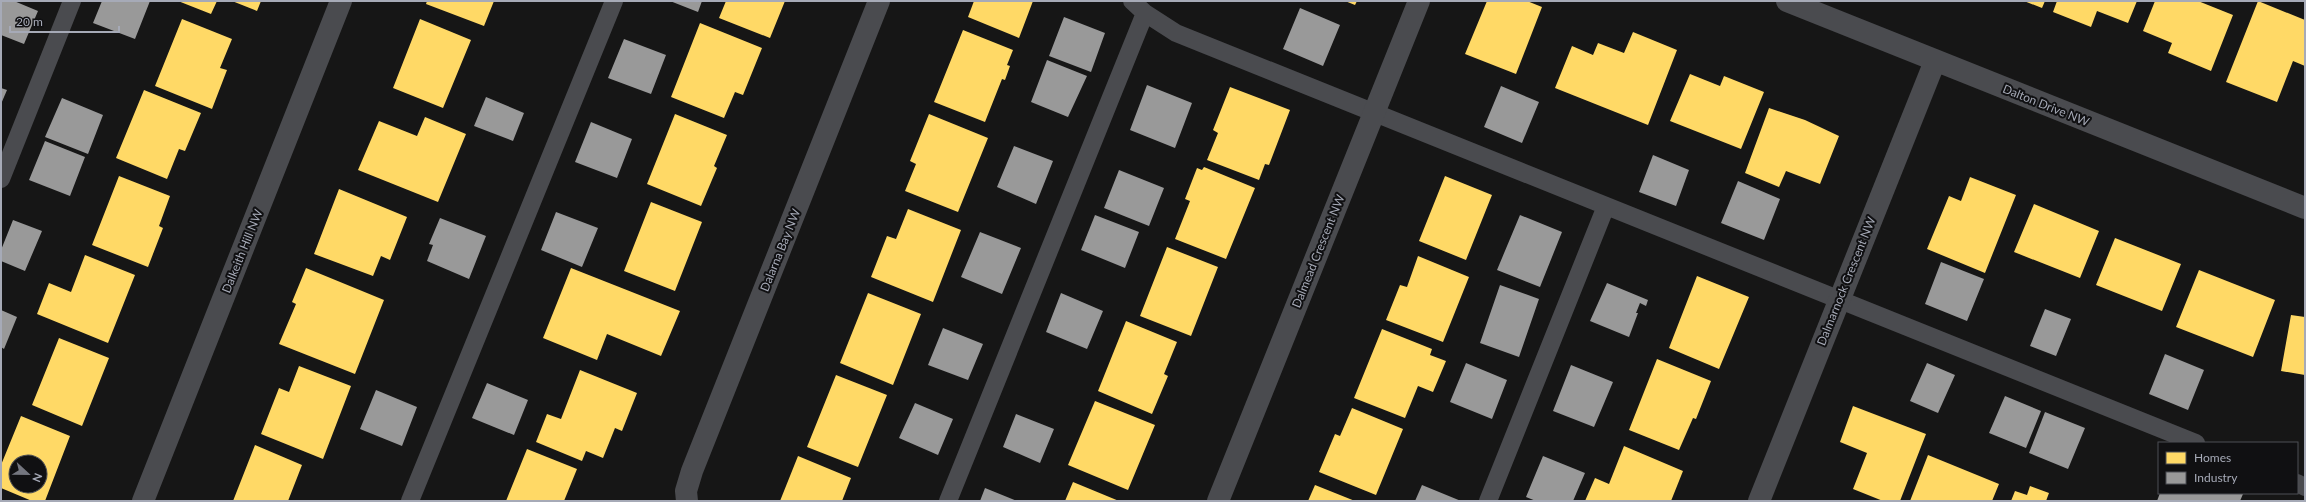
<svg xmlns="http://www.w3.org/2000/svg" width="2306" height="502" font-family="Lato,sans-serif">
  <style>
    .homes { fill: #ffd966; fill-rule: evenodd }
    .industry { fill: #999 }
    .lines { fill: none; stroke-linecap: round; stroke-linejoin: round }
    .lane { stroke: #4a4b4f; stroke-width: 18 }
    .street { stroke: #4a4b4f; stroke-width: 22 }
    .labels { text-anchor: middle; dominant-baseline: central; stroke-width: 4; stroke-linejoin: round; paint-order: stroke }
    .street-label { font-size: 12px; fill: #a6aab7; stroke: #101012 }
  </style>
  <rect width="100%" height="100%" fill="#161616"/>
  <!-- homes -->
  <path class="homes" d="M178,1H217L211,14Z
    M232,1H261L257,11Z
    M427,1H494L484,26L426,4Z
    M726,1H785L770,38L719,18Z
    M974,1H1033L1019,38L968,17Z
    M1345,1H1357L1355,5Z
    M1487,1H1527L1542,7L1516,74L1465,54Z
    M2024,1H2045L2042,8Z
    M2057,1H2137L2128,23L2097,11L2091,27L2053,12Z
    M2155,1H2198L2233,15L2211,71L2168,53L2172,43L2143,31Z
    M2258,1L2305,20V66L2293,61L2277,102L2226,82Z
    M182,19L232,39L220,68L227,70L212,109L155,86Z
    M420,19L471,40L443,108L393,88Z
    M700,23L762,48L743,95L735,92L724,118L671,97Z
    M963,30L1013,50L1007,65L1010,66L1005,80L1002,79L985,122L934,102Z
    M1633,32L1677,50L1648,125L1555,88L1572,46L1593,55L1598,43L1624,53Z
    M1690,74L1720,86L1724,76L1764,92L1741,149L1670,121Z
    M1230,87L1290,110L1269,165L1265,164L1259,180L1207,160L1218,133L1213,130Z
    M144,90L201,113L185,151L179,149L167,179L116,158Z
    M1769,108L1805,120L1839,136L1820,184L1786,171L1779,187L1745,173Z
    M675,114L727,135L714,166L717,168L701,206L647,184Z
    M929,114L988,138L958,212L905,191L916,164L910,161Z
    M425,117L466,134L438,202L358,170L379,121L417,136Z
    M1204,167L1255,188L1226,259L1175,239L1190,201L1185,199L1197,168L1202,170Z
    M119,176L170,196L159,226L163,228L148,267L92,245Z
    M1445,176L1492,195L1466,260L1419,241Z
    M1970,177L2016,195L1985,273L1927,249L1949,196L1961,201Z
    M339,189L407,217L390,260L381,256L373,276L314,254Z
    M651,202L702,222L675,291L624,271Z
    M2034,204L2099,231L2080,278L2014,252Z
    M908,209L961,230L933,302L871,277L887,236L896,239Z
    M2115,238L2181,264L2162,311L2096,285Z
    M1167,247L1218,267L1191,336L1140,316Z
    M85,255L135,275L108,343L37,314L49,283L71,292Z
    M1418,256L1469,277L1443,342L1386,320L1400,285L1407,287Z
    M306,268L384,300L355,374L279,344L296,304L292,302Z
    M571,268L680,311L661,356L607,334L597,360L543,338Z
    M2199,270L2275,300L2253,357L2176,327Z
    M1697,276L1749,297L1719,369L1669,348Z
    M868,293L921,314L893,385L840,363Z
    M2291,315L2305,317V375L2281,371Z
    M1126,321L1177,342L1164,374L1168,376L1152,414L1098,391Z
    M1382,329L1432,349L1430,355L1446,361L1433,392L1418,386L1405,418L1354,398Z
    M59,338L109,358L82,426L32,405Z
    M1657,359L1711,381L1696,419L1693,418L1679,450L1629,430Z
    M299,366L351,386L323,459L261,434L279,388L289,392Z
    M580,370L637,393L622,431L615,428L603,458L586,451L582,461L536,442L547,414L561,419Z
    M836,375L887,395L858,467L807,447Z
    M1095,401L1155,425L1128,490L1068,465Z
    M1853,406L1926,434L1900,501H1883L1853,489L1867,453L1840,442Z
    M1352,408L1403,429L1376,495L1319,472L1335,434L1340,436Z
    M21,416L70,436L45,501H32L1,488V465ZM16,462H40V486H16Z
    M255,445L302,465L288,501H233Z
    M1624,446L1683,471L1671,501H1585L1595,478L1609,484Z
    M527,449L577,469L564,501H506Z
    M1928,455L1999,484L1992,501H1910Z
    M798,456L851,478L842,501H780Z
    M1073,482L1119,501H1065Z
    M1315,485L1355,501H1308Z
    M2030,486L2049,493L2046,501H2011L2015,491L2027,495Z"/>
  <!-- industry -->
  <path class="industry" d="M1,1H14L38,11L24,44L1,35Z
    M102,1H150L135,39L93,23Z
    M670,1H702L698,12Z
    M1300,8L1340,25L1323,66L1283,49Z
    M1064,17L1105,33L1091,72L1049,56Z
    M624,39L666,55L651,94L608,78Z
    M1047,60L1087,76L1068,117L1031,102Z
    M1147,85L1192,103L1175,148L1130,130Z
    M1501,86L1539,102L1522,143L1484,127Z
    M1,88L7,90L1,104Z
    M486,97L524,113L513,141L474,126Z
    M62,98L103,115L88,154L45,137Z
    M591,122L632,139L617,178L575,162Z
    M45,141L85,157L70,196L29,180Z
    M1014,146L1053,161L1036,204L997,187Z
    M1653,155L1689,170L1676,206L1639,192Z
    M1119,170L1164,188L1149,226L1104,208Z
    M1738,181L1780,199L1764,240L1721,223Z
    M556,212L598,228L582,267L541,250Z
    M1095,215L1139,232L1125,268L1081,250Z
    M1520,215L1562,232L1540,287L1497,270Z
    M440,218L486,236L469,279L427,261L433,245L429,244Z
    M13,220L42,231L25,271L1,261V250Z
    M980,232L1021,248L1002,294L961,277Z
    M1941,262L1984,279L1967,321L1925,304Z
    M1607,283L1648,300L1646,306L1640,303L1636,313H1638L1629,337L1590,321Z
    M1500,285L1539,299L1519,357L1480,343Z
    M1061,293L1103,311L1087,349L1046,332Z
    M2045,309L2071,319L2056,356L2030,346Z
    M1,310L17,317L4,349L1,347Z
    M943,328L983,344L968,380L928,365Z
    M2165,354L2204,370L2188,410L2149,394Z
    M1466,363L1507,380L1492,419L1450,402Z
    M1927,363L1955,375L1938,413L1910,401Z
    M1571,365L1613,382L1594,427L1553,411Z
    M487,383L528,400L514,435L472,418Z
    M376,390L417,407L402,446L360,429Z
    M2005,396L2041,411L2026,448L1989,433Z
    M915,403L953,419L938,455L899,438Z
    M2045,412L2085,428L2068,469L2029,453Z
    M1016,414L1054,429L1040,463L1003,447Z
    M1543,456L1585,473L1573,501H1536L1526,497Z
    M1422,485L1461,501H1415Z
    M985,488L1017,501H980Z
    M2160,493H2240L2243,494L2240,501H2157Z"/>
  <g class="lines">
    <!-- lane -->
    <path class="lane" d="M1132,1L1145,13L1176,33L2196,443
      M1,179L72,1
      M2297,483L2305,487
      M410,501L614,1
      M948,501L1145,13
      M1488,501L1606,206"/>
    <!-- street -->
    <path class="street" d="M1787,1L2305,208
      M143,501L341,1
      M687,501L686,491L692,471L879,1
      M1218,501L1419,1
      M1759,501L1935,61"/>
  </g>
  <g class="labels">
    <!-- street labels -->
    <g class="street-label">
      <text transform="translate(2046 105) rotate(22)">Dalton Drive NW</text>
      <text transform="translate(780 250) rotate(-68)">Dalarna Bay NW</text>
      <text transform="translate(242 251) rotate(-68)">Dalkeith Hill NW</text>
      <text transform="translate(1318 251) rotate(-68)">Dalmead Crescent NW</text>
      <text transform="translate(1846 281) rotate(-68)">Dalmarnock Crescent NW</text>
    </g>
  </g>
  <!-- border -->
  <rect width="2306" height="502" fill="none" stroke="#a6aab7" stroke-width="4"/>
  <!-- legend -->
  <rect x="2158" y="442" width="140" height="52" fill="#101012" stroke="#4c4e54"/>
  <rect x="2166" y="452" width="20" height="12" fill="#ffd966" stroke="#4c4e54"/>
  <text x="2194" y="462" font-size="12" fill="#a6aab7">Homes</text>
  <rect x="2166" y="472" width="20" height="12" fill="#999999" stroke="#4c4e54"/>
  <text x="2194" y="482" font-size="12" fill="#a6aab7">Industry</text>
  <!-- north arrow -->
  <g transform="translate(28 474) rotate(112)"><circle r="19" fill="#101012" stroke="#4c4e54"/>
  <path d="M0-3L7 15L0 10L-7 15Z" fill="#74767f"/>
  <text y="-6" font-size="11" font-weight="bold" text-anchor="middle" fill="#a6aab7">N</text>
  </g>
  <!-- scale -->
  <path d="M10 26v6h109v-6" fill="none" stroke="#a6aab7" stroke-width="2"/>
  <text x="16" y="26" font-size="12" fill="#a6aab7" stroke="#101012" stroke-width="3" paint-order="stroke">20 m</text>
</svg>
